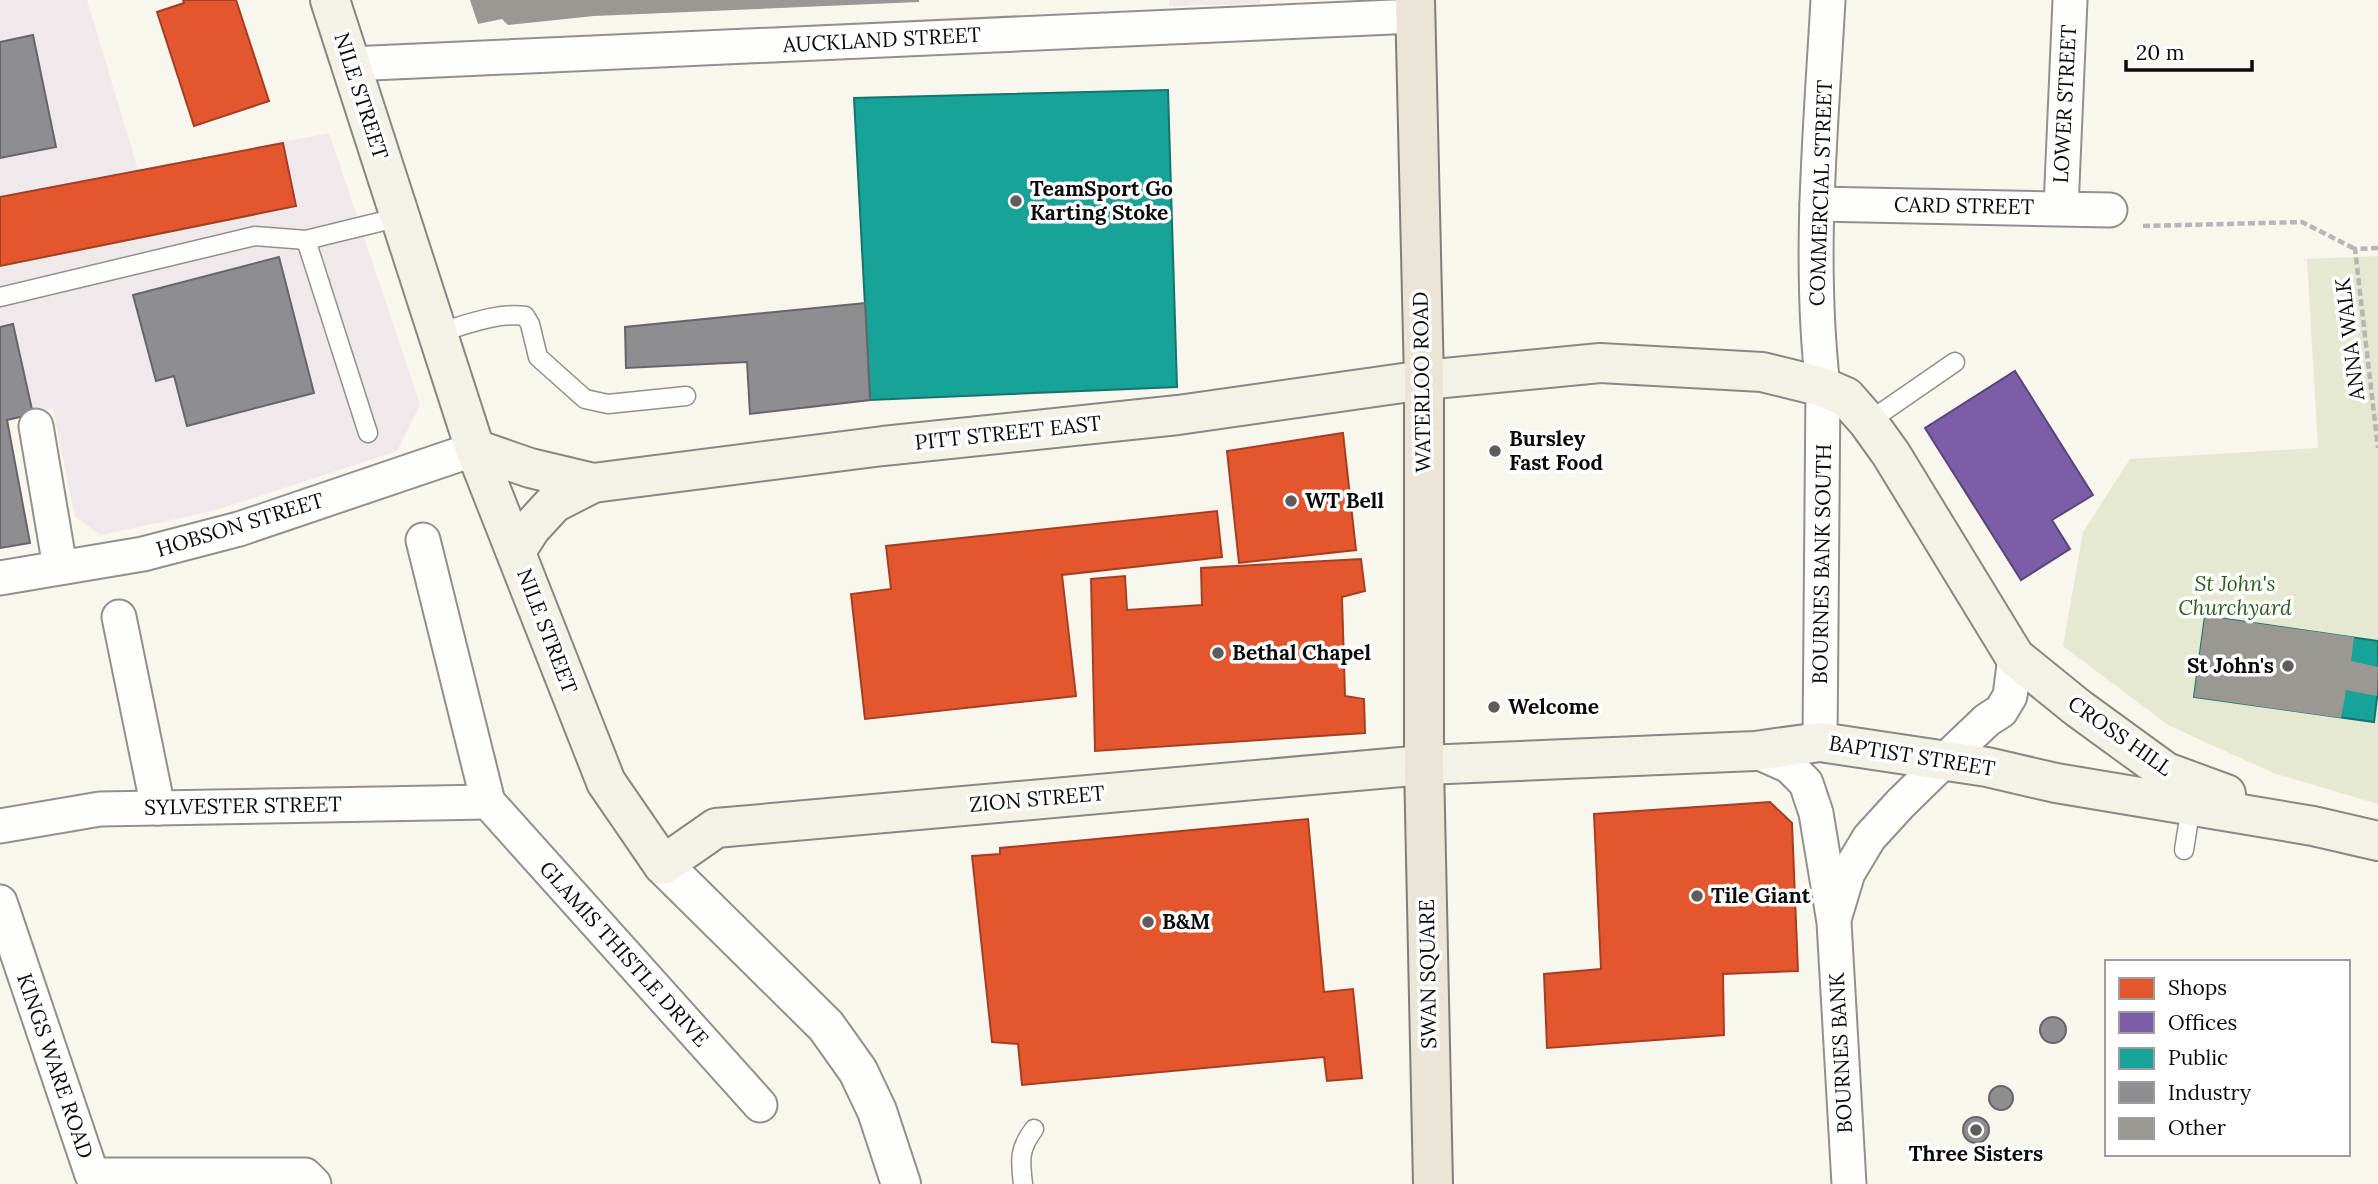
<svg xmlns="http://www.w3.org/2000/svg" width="2378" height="1184" font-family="Lora,serif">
  <rect width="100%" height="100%" fill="#f9f6ed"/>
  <!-- industrial -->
  <g fill="#f0e9eb">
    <polygon points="0,0 87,0 138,170 329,133 420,405 397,451 213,511 101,535 75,517 53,409 7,420 30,543 0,548"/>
    <polygon points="1169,0 1260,0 1260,4 1169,6"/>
  </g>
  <!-- cemetery -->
  <polygon fill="#e5e9d2" points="2378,256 2378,804 2273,773 2168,725 2063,646 2083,532 2130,459 2318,448 2307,259"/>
  <!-- shops -->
  <g fill="#e4572e" stroke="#a34023" stroke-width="2">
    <polygon points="183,0 236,0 269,101 194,126 157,12 184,3"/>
    <polygon points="283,143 296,206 0,266 0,197"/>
    <polygon points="1343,433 1356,550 1239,563 1227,451"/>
    <polygon points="1217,511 1222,557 1062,575 1076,696 865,719 851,594 891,589 886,546"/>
    <polygon points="1361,559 1365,591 1342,597 1345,696 1364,699 1365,733 1095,751 1091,579 1125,576 1127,610 1202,605 1201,568"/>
    <polygon points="1770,802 1792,823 1798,971 1723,974 1724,1035 1547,1048 1544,974 1601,969 1594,814"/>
    <polygon points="1308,819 1324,992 1353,989 1362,1078 1327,1081 1324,1057 1022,1085 1018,1044 992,1042 972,856 1000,854 1000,848"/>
  </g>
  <!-- offices -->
  <polygon fill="#7b5ea7" stroke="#594578" stroke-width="2" points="2015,371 2093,495 2052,520 2070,549 2021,580 1925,428"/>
  <!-- public -->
  <g fill="#17a398" stroke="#13756d" stroke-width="2">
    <polygon points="1168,90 1177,387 870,400 854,98"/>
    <polygon points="2205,616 2378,641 2378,690 2374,722 2194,697"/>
  </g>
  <!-- industry -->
  <g fill="#8d8d92" stroke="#666669" stroke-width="2">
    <polygon points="33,35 56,147 0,158 0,42"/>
    <polygon points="279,257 314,393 187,426 174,376 156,381 133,295"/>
    <polygon points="865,303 870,400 750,414 747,362 626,368 625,327"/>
    <polygon points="13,324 33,414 7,420 30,543 0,548 0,327"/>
    <circle cx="2053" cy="1030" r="13"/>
    <circle cx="2001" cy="1098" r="12"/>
    <circle cx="1976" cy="1130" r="13"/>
  </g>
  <!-- building -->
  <g fill="#9b9894">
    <polygon points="470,0 919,0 919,2 594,16 508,25 502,19 478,24"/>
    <polygon points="2205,616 2354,637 2351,661 2378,667 2377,696 2346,690 2341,718 2194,697"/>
  </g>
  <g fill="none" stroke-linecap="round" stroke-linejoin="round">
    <defs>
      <g id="service">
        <polyline points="306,240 368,433"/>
        <polyline points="0,297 255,236 306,240 400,217"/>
        <path d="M438,333c27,-8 59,-21 87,-17l5,8 8,33 47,42 23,5 78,-8"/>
        <polyline points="1868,422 1955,362"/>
        <polyline points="2184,850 2191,806"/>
        <path d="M1023,1184c-3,-25 -4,-35 11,-55"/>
      </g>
      <g id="minor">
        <polyline points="350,64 1415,16"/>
        <polyline points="1817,204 2110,210"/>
        <polyline points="2061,208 2070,0"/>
        <polyline points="36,426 60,567"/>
        <polyline points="423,540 488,802 760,1105"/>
        <polyline points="0,578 143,554 239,529 475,449"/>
        <polyline points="119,617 158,808"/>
        <path d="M1820,742l3,-355c-15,-128 -2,-259 5,-387"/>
        <polyline points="1755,751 1789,766 1806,783 1816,813 1834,922 1849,1184"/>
        <polyline points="0,826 100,809 488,802"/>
        <polyline points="0,902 92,1175 305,1175 314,1184"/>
        <polyline points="1835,916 1848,873 1869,838 1900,804 1945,760 1987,720 2001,711 2010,696 2015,657"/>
      </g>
      <polyline id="tertiary" points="663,865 826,1026 858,1071 877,1111 901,1184"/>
      <g id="secondary">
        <polyline points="330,0 475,449 606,782 663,865 716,828 1424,765 1755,751 1820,742 1987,767 2056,783 2313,826 2378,841"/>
        <polyline points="475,449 530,468 593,483 883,446 1178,415 1424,380 1600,363 1762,372 1823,387 1846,397 1868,422 1891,454 2015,657 2078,708 2166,772 2226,794"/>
        <polyline points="516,551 531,528 554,503 593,483"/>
      </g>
      <polyline id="primary" points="1415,0 1424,380 1424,765 1433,1184"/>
    </defs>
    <!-- service casing -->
    <use href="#service" stroke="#92908c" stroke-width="21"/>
    <!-- minor casing -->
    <use href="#minor" stroke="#92908c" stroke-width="37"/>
    <!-- tertiary casing -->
    <use href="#tertiary" stroke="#92908c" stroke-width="42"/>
    <!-- secondary casing -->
    <use href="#secondary" stroke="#888783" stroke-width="42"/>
    <!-- primary casing -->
    <use href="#primary" stroke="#7f7e7a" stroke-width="42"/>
    <!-- path -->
    <g stroke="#b7b6b5" stroke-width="4.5" stroke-dasharray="7 3.5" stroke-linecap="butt">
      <polyline points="2143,226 2302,222 2355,249"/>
      <polyline points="2378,248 2355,249 2378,448"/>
    </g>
    <!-- service -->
    <use href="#service" stroke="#fefefc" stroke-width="18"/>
    <!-- minor -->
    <use href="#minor" stroke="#fefefc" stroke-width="33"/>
    <!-- tertiary -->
    <use href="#tertiary" stroke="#fefefc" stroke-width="38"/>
    <!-- secondary -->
    <use href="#secondary" stroke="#f4f2e7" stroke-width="38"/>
    <!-- primary -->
    <use href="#primary" stroke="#ebe5d7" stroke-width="38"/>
  </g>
  <!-- markers -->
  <g fill="#5e5d59" stroke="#fff" stroke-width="2.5">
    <circle cx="1016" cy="201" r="7"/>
    <circle cx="1495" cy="451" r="7"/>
    <circle cx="1291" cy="501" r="7"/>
    <circle cx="1218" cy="653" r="7"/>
    <circle cx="2288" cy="666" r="7"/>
    <circle cx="1494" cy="707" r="7"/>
    <circle cx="1697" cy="896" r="7"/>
    <circle cx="1148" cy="922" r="7"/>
    <circle cx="1976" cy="1130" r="7"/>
  </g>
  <g text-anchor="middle" stroke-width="7" stroke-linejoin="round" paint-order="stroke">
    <!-- street labels -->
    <g font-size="21" fill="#0a0a0a" stroke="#fff">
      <text transform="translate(882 40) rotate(-3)" y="7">AUCKLAND STREET</text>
      <text transform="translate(361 96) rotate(72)" y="7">NILE STREET</text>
      <text transform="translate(2065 104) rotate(-87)" y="7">LOWER STREET</text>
      <text transform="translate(1821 193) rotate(-88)" y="7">COMMERCIAL STREET</text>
      <text transform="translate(1964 206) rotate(1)" y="7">CARD STREET</text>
      <text transform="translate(2350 339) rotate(-97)" y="7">ANNA WALK</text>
      <text transform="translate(1422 382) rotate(-91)" y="7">WATERLOO ROAD</text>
      <text transform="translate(1008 433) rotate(-6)" y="7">PITT STREET EAST</text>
      <text transform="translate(240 525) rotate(-17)" y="7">HOBSON STREET</text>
      <text transform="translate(1822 564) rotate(-89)" y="7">BOURNES BANK SOUTH</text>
      <text transform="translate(547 631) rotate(69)" y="7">NILE STREET</text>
      <text transform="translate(2120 736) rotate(35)" y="7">CROSS HILL</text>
      <text transform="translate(1912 756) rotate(9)" y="7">BAPTIST STREET</text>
      <text transform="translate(1037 799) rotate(-5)" y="7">ZION STREET</text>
      <text transform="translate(243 806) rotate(-1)" y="7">SYLVESTER STREET</text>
      <text transform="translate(624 954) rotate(48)" y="7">GLAMIS THISTLE DRIVE</text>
      <text transform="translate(1428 974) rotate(-91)" y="7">SWAN SQUARE</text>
      <text transform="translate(1841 1053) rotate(-93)" y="7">BOURNES BANK</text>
      <text transform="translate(55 1066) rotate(71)" y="7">KINGS WARE ROAD</text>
    </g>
    <!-- poi labels -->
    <g font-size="21" font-weight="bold" fill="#0a0a0a" stroke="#fff" text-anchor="start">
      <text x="1030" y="196">TeamSport Go<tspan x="1030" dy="24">Karting Stoke</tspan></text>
      <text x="1509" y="446">Bursley<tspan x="1509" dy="24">Fast Food</tspan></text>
      <text x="1305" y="508">WT Bell</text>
      <text x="1232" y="660">Bethal Chapel</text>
      <text x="2274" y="673" text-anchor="end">St John's</text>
      <text x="1508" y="714">Welcome</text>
      <text x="1711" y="903">Tile Giant</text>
      <text x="1162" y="929">B&amp;M</text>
      <text x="1976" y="1161" text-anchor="middle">Three Sisters</text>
    </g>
    <!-- park labels -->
    <g font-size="21" font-style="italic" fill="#2e5e1e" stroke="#fff">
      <text x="2235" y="591">St John's<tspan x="2235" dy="24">Churchyard</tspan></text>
    </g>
  </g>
  <!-- legend -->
  <rect x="2105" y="960" width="245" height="196" fill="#ffffff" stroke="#9d9d9d" stroke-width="2"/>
  <rect x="2119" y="978" width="35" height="21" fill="#e4572e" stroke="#9d9d9d" stroke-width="2"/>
  <text x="2168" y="995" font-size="21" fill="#0a0a0a">Shops</text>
  <rect x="2119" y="1012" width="35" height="21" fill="#7b5ea7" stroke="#9d9d9d" stroke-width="2"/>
  <text x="2168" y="1030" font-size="21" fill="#0a0a0a">Offices</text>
  <rect x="2119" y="1048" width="35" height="21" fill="#17a398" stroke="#9d9d9d" stroke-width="2"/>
  <text x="2168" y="1065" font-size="21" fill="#0a0a0a">Public</text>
  <rect x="2119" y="1082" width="35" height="21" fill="#8d8d92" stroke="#9d9d9d" stroke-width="2"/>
  <text x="2168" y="1100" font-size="21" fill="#0a0a0a">Industry</text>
  <rect x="2119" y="1118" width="35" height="21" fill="#9b9894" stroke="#9d9d9d" stroke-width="2"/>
  <text x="2168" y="1135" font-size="21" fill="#0a0a0a">Other</text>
  <!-- scale -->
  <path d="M2126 60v10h126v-10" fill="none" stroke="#0a0a0a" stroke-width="3.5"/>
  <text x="2136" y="60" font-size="21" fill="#0a0a0a" stroke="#ffffff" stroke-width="5" paint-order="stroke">20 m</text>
</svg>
